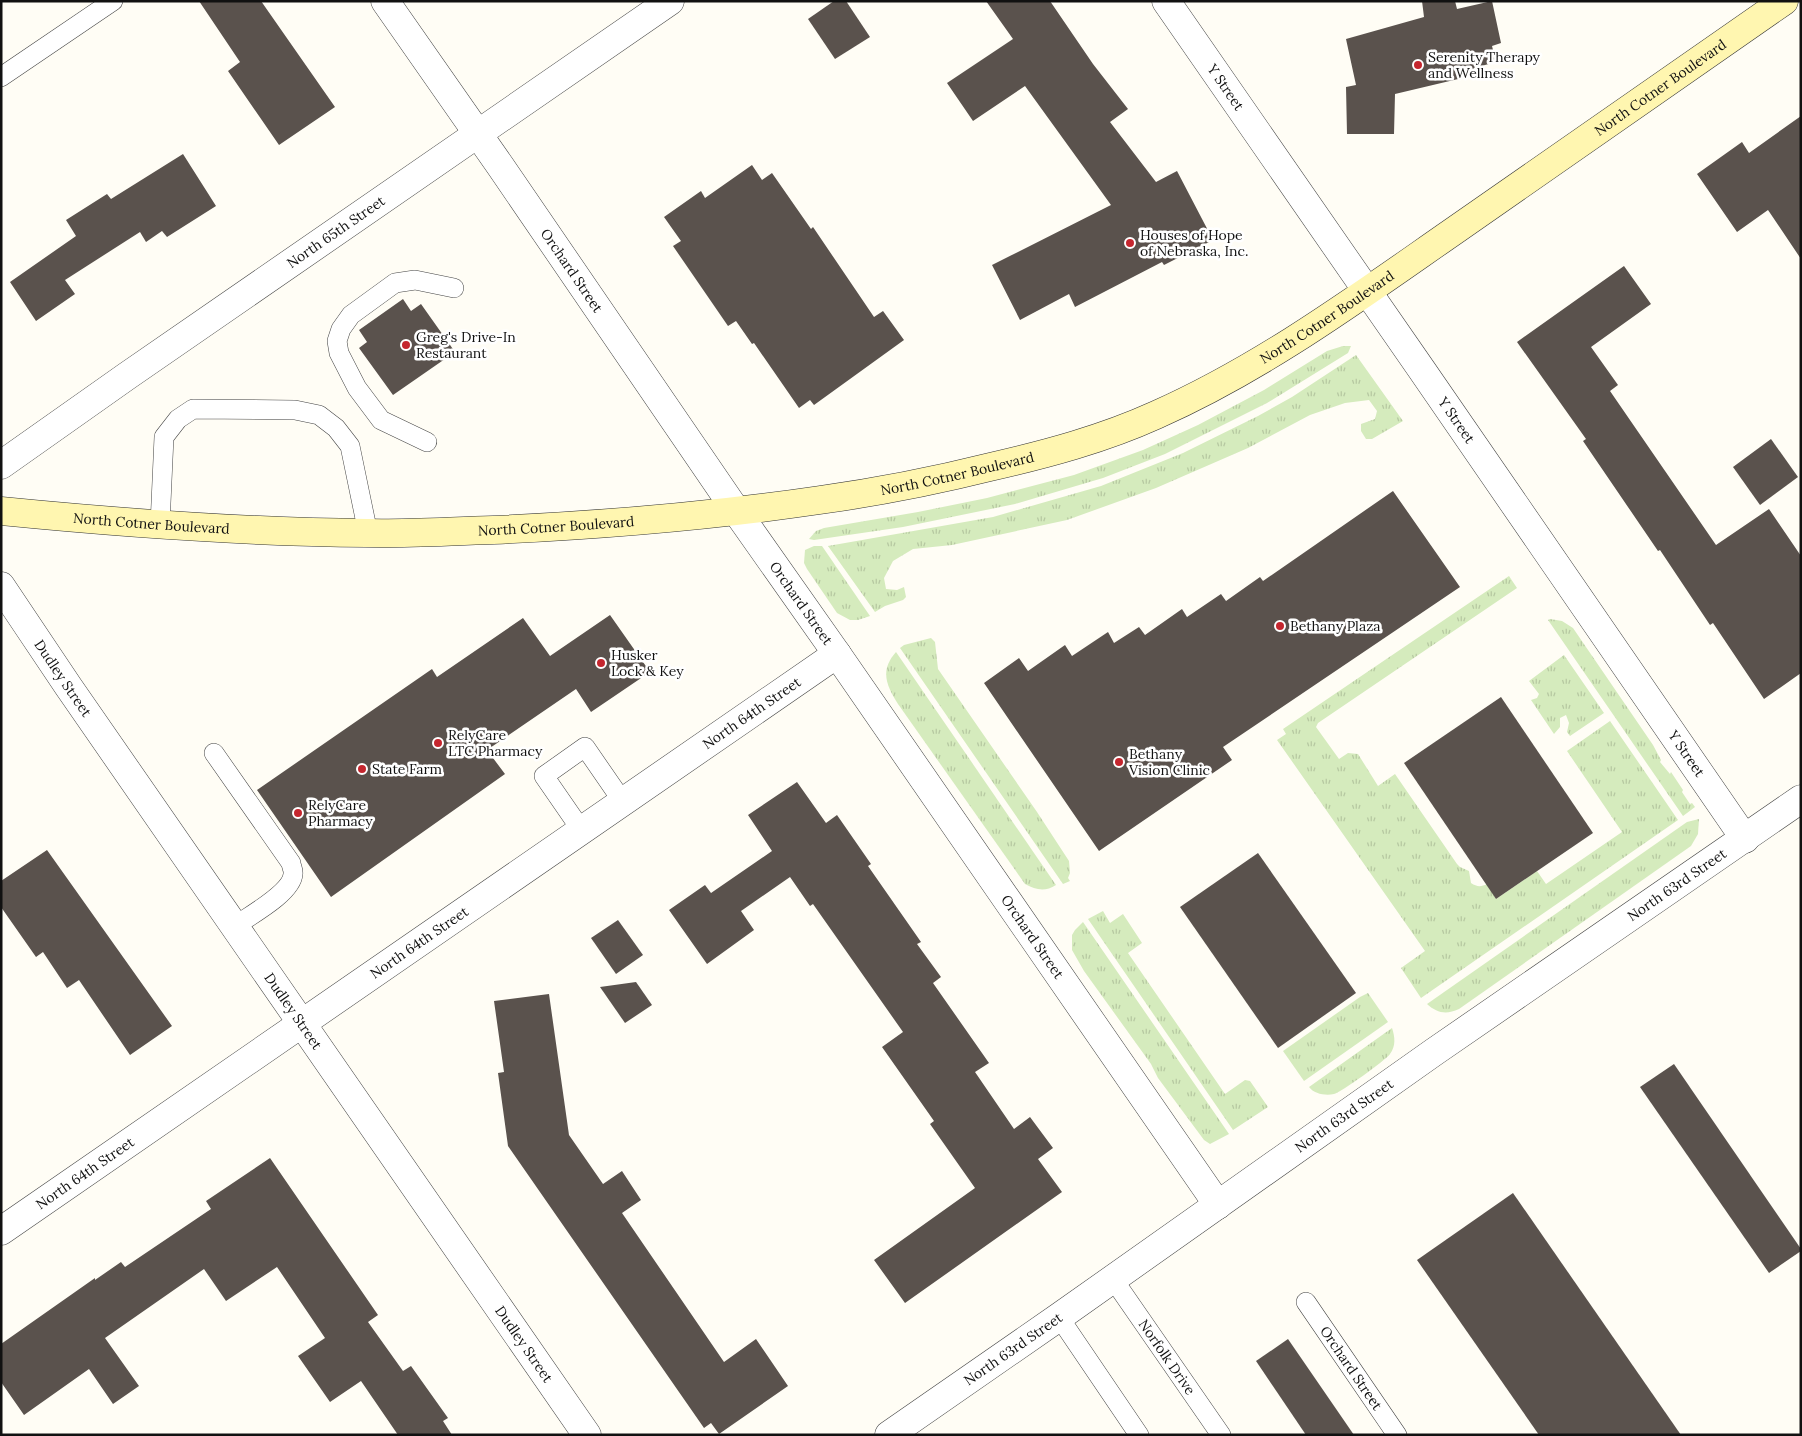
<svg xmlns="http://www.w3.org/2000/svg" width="1802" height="1436" font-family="Lora,serif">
  <defs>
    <pattern id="grass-tufts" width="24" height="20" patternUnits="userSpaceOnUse" patternTransform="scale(1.25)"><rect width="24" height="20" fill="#d5ebbd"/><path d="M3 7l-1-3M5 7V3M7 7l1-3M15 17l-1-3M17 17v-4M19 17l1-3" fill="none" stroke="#b6c8a1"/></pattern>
  </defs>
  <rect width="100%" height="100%" fill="#fffdf5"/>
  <!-- grass -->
  <g fill="url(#grass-tufts)">
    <polygon points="1343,346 1351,346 1348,353 1267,403 1165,454 1103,478 1015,504 903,527 814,540 809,539 816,531 824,528 918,512 987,498 1074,475 1143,450 1198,425 1264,390 1327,351"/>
    <polygon points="1356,355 1403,421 1372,439 1366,439 1361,431 1361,424 1375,419 1377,411 1369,400 1345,403 1310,415 1248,448 1156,488 1067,520 952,545 913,549 893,561 884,578 886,589 897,590 904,587 906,597 903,600 885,606 875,612 828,546 993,517 1101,486 1183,453 1258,416 1292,397"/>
    <polygon points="814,546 822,546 870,616 858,620 850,620 837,613 807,569 804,563 805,550"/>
    <path d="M1509,576l8,12 -199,135 -2,4 23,32 9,-6 10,1 20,32 17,-12 62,90 3,3 9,4 2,12c6,4 10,4 16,1l9,15 41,-28 9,13 76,-52 -55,-81 43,-30 68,99 -257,178 -20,-30 24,-17 -148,-211 9,-6 -3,-5z"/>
    <polygon points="1550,619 1562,621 1573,628 1653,745 1661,760 1660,762 1670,774 1671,772 1683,790 1682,792 1690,804 1692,803 1695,807 1683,816 1548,620"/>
    <polygon points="931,638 935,642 938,669 1037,812 1069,861 1070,873 1068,878 1070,881 1063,884 900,648 904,645"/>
    <path d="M896,652l160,233c-11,7 -20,5 -31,-1l-127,-180c-11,-18 -19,-33 -2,-52z"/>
    <polygon points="1564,655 1604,713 1570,736 1567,732 1569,723 1566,715 1560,718 1560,727 1554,734 1531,700 1537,698 1539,694 1529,681"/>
    <path d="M1699,819l-1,15 -7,12 -232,163c-13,6 -22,4 -32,-5l260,-182z"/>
    <polygon points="1103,911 1110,923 1123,914 1142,943 1128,953 1225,1094 1245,1080 1250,1081 1268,1107 1233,1130 1088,919"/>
    <polygon points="1083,922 1229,1134 1210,1144 1204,1140 1158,1078 1151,1064 1084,971 1072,950 1072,935 1075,930"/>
    <polygon points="1368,993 1388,1022 1304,1081 1283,1051 1360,997"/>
    <path d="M1392,1028c3,9 4,18 -2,26 -4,6 -50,39 -56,40 -8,2 -20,0 -25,-7z"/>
  </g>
  <!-- building -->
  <g fill="#5a524d">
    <polygon points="199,1 261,1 335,107 279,145 228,71 240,62"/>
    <polygon points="834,1 846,1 870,37 835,59 808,19"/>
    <polygon points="986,1 1050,1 1093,64 1128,109 1110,122 1156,182 1177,171 1213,240 1164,265 1162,262 1075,307 1069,294 1020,320 992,265 1111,205 1025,86 973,121 947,83 1013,39"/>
    <polygon points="1422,1 1455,1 1457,9 1492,1 1501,43 1492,46 1496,62 1474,68 1475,75 1395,94 1394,134 1347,134 1346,87 1356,85 1346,39 1424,17"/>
    <polygon points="1801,116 1801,259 1768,210 1737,232 1697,174 1742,142 1749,153"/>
    <polygon points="183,154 216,206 167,237 162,231 146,242 140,232 65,280 75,294 36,321 10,282 76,236 66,220 107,194 111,199"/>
    <polygon points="752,165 762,180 772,173 811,229 813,227 874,317 883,311 904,340 814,405 810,400 799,408 754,343 752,344 736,321 728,326 673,246 681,241 664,217 701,191 705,198"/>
    <polygon points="1624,266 1651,304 1591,347 1618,385 1610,391 1716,545 1769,509 1801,556 1801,673 1764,699 1713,623 1710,625 1660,550 1658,551 1583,441 1586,439 1517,342"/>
    <polygon points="403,299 411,311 421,304 455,352 393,395 359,348 367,342 359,330"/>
    <polygon points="1771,439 1798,477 1760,505 1733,467"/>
    <polygon points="1393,491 1460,587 1223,747 1232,760 1099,851 984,683 1019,658 1028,671 1065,645 1072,656 1108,632 1114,643 1139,627 1145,635 1182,609 1187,617 1221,594 1226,601 1260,577 1263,581"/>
    <polygon points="610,615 650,672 591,712 576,689 487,750 505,774 331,897 257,790 432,669 437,677 523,618 550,656"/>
    <polygon points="1501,697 1593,833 1496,899 1404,763"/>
    <polygon points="797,782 826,823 837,815 871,864 868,866 921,942 917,944 941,977 933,983 989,1063 975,1072 1014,1129 1030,1117 1053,1148 1038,1159 1062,1192 905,1303 874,1260 975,1188 930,1124 934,1121 882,1047 903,1032 813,904 810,906 790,877 741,911 754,930 707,964 669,910 705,885 711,893 772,851 748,815"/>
    <polygon points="47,850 172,1026 130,1055 79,980 67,988 43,952 36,957 1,907 1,881"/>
    <polygon points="1258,853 1356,993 1278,1048 1180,907"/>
    <polygon points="618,920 643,955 616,974 591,938"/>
    <polygon points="636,982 652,1005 625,1023 600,987"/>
    <polygon points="549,994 569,1135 603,1184 622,1171 641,1200 622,1213 724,1362 756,1339 788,1386 719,1434 711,1423 704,1428 508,1146 498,1073 504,1072 494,1001"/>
    <polygon points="1674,1064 1801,1249 1801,1251 1769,1273 1640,1087"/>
    <polygon points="270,1158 378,1315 368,1322 403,1371 411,1366 448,1418 443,1421 452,1435 398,1435 361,1381 330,1402 298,1356 325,1338 277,1267 226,1301 204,1269 105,1338 139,1386 113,1404 89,1369 24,1415 1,1382 1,1344 95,1278 95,1280 121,1262 125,1267 211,1209 206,1201"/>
    <polygon points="1513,1193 1681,1435 1539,1435 1417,1260"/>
    <polygon points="1288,1339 1354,1435 1306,1435 1256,1361"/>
  </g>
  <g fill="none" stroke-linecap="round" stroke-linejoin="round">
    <defs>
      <g id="lane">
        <polyline points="1,77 113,1"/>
        <polyline points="427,442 381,420 357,388 339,353 337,341 341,329 351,315 395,283 415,280 454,288"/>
        <polyline points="160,525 164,437 178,419 193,409 295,410 319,415 336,428 350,446 368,533"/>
        <path d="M214,753l77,110c0,3 3,8 2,11 -1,19 -44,42 -58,52"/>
        <polyline points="582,831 544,776 585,747 623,802"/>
        <path id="s1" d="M1113,1279l108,156"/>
        <path id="s2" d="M1306,1302l91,133"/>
        <polyline points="1059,1317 1139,1435"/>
      </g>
      <g id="street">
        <path id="s3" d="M385,1l116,166 236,345 100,142 381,551"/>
        <path id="s4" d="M1166,1c193,279 388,558 579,838"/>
        <path id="s5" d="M1,465l126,-89 543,-375"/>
        <path id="s6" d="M1,586l67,100 519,749"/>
        <path id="s7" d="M1,1231l836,-577"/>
        <path id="s8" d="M889,1435l170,-118 375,-265 367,-253"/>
      </g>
      <g id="secondary">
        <path id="s9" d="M1,511c121,12 245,21 366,22 42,1 84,-2 126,-3 109,-5 218,-14 327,-30 57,-8 114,-19 170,-33 57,-13 113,-28 166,-52 106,-47 200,-116 295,-182 111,-77 222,-154 333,-232"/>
      </g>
    </defs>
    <!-- lane casing -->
    <use href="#lane" stroke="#444" stroke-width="20"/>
    <!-- street casing -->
    <use href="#street" stroke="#444" stroke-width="29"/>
    <!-- secondary casing -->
    <use href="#secondary" stroke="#333" stroke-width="29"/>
    <!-- lane -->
    <use href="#lane" stroke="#fff" stroke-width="19"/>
    <!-- street -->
    <use href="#street" stroke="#fff" stroke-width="28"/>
    <!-- secondary -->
    <use href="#secondary" stroke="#fff6b0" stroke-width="28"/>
  </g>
  <!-- markers -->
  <g fill="#c4262e" stroke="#fff" stroke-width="2">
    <circle cx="1418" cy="65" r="5"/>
    <circle cx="1130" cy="243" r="5"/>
    <circle cx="406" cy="345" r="5"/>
    <circle cx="1280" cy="626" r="5"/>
    <circle cx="601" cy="663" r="5"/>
    <circle cx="438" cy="743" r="5"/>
    <circle cx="1119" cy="762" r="5"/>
    <circle cx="362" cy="769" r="5"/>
    <circle cx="298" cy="813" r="5"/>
  </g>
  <g text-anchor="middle" stroke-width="5" stroke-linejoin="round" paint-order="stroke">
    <!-- poi labels -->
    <g font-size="14" fill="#111" stroke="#fff" text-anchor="start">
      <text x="1428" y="62">Serenity Therapy<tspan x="1428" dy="16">and Wellness</tspan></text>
      <text x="1140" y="240">Houses of Hope<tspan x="1140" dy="16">of Nebraska, Inc.</tspan></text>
      <text x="416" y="342">Greg's Drive-In<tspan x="416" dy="16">Restaurant</tspan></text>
      <text x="1290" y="631">Bethany Plaza</text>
      <text x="611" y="660">Husker<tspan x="611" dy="16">Lock &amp; Key</tspan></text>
      <text x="448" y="740">RelyCare<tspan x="448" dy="16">LTC Pharmacy</tspan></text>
      <text x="1129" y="759">Bethany<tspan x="1129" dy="16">Vision Clinic</tspan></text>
      <text x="372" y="774">State Farm</text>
      <text x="308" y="810">RelyCare<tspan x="308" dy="16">Pharmacy</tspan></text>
    </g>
    <!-- street labels -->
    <g font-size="14" fill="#111" stroke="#fff">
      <text dy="5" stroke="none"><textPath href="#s4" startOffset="105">Y Street</textPath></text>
      <text dy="5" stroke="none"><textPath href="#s9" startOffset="1771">North Cotner Boulevard</textPath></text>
      <text dy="5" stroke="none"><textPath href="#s5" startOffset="408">North 65th Street</textPath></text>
      <text dy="5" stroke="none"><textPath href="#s3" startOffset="328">Orchard Street</textPath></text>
      <text dy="5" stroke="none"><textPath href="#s9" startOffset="1366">North Cotner Boulevard</textPath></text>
      <text dy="5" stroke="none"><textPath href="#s4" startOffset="510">Y Street</textPath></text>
      <text dy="5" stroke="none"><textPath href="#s9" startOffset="961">North Cotner Boulevard</textPath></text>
      <text dy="5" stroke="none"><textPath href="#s9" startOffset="151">North Cotner Boulevard</textPath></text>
      <text dy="5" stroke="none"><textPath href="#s9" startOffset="556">North Cotner Boulevard</textPath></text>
      <text dy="5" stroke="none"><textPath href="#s3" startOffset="732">Orchard Street</textPath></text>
      <text dy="5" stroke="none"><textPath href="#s6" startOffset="111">Dudley Street</textPath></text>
      <text dy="5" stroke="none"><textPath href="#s7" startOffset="912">North 64th Street</textPath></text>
      <text dy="5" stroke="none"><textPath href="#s4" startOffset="915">Y Street</textPath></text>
      <text dy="5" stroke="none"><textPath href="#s8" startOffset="961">North 63rd Street</textPath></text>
      <text dy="5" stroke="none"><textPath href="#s3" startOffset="1138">Orchard Street</textPath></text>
      <text dy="5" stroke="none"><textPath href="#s7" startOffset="508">North 64th Street</textPath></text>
      <text dy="5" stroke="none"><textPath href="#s6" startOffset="516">Dudley Street</textPath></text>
      <text dy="5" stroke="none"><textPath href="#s8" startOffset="556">North 63rd Street</textPath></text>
      <text dy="5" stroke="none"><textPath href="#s7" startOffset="102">North 64th Street</textPath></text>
      <text dy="5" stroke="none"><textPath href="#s6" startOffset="921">Dudley Street</textPath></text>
      <text dy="5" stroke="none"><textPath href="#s8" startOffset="151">North 63rd Street</textPath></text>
      <text dy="5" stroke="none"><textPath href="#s1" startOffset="95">Norfolk Drive</textPath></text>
      <text dy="5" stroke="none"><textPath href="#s2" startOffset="80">Orchard Street</textPath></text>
    </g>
  </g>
  <!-- border -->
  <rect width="1802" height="1436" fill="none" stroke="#111111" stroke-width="5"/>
</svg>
